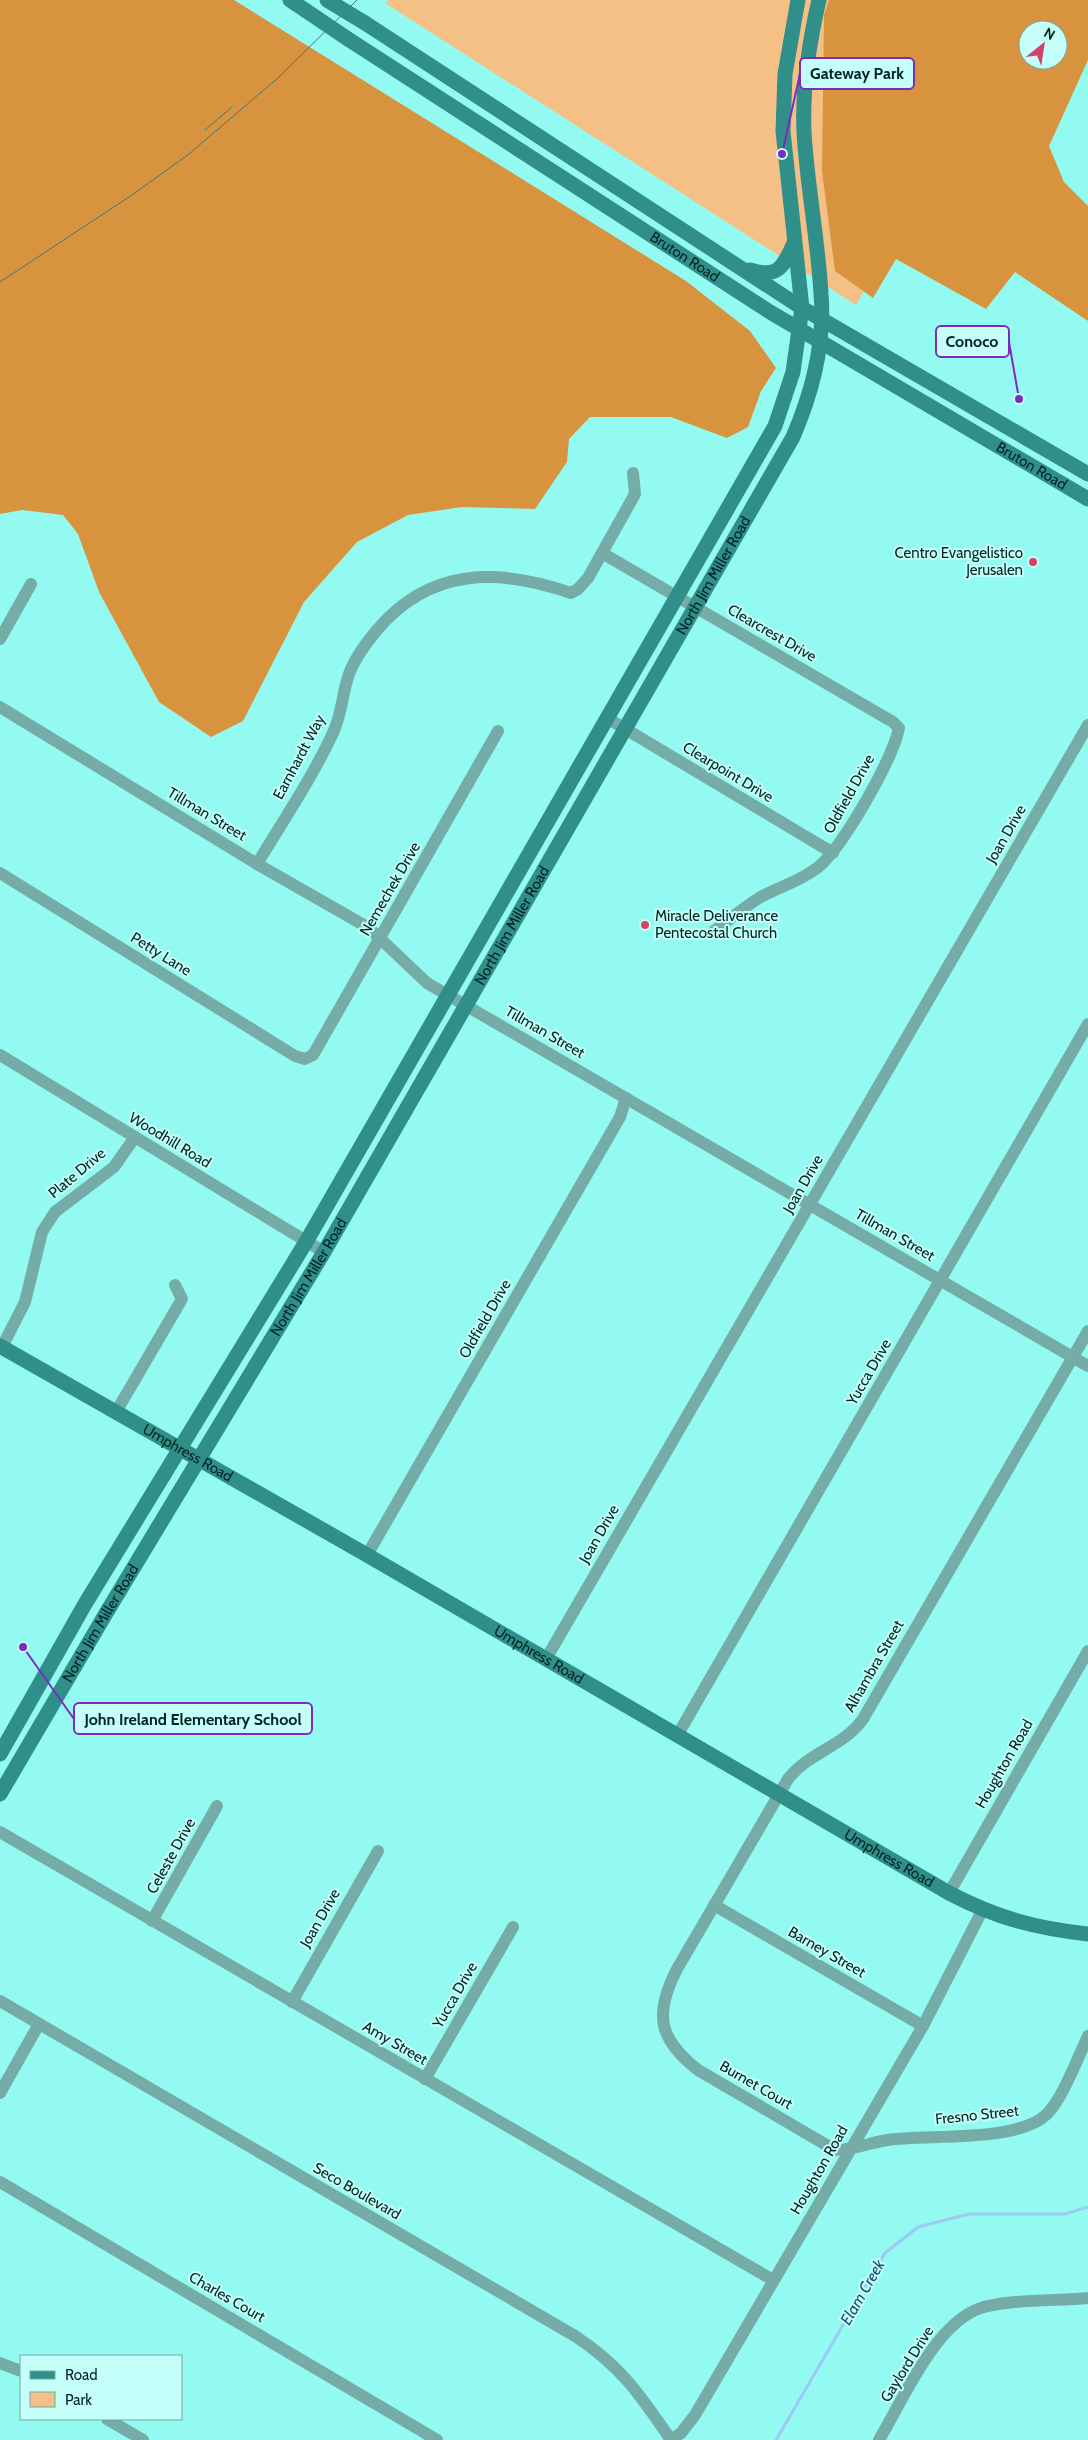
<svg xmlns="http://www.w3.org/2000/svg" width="1088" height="2440" font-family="Cabin,sans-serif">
  <rect width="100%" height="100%" fill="#93faf1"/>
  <!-- green -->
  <polygon fill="#f5c085" points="389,0 1033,0 856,305 385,3"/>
  <!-- forest -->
  <g fill="#d8933f" fill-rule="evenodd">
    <polygon points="0,0 234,0 686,281 750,331 776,368 761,391 748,427 727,438 671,417 590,417 569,439 567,462 535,509 462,507 408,515 357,542 304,602 243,721 211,737 159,702 99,592 78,534 63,515 22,510 0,514"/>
    <path d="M829,0h259v60l-39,86 15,36 24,24v115l-73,-49 -29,37 -90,-50 -23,39 -38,-27 -13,-100 2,-156zM1028,30h30v30h-30z"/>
  </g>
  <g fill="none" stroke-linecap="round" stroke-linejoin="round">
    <!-- stream -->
    <polyline stroke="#9dc9f5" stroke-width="3" points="776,2440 885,2253 918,2227 969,2214 1065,2214 1088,2207"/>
    <!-- street -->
    <g stroke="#75aca7" stroke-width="12">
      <path d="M602,553l291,169 6,6c-6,31 -57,121 -82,140 -18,14 -39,19 -58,30 -16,10 -31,23 -46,34"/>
      <polyline points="0,639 31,584"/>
      <polyline points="0,707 257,864 369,928 427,983 1088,1366"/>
      <polyline points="607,718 833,853"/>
      <path d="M257,864c26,-43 55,-86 76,-131 9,-19 9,-39 16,-59 6,-16 17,-31 28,-44 53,-63 122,-62 194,-37l7,-4 10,-11 47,-84 -2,-21"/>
      <polyline points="0,873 295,1056 305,1059 313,1055 498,731"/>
      <polyline points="0,1055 324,1252"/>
      <path d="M1088,1331l-225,388c-20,28 -54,33 -75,60l-111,190c-23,45 -19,70 21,101l137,80c18,0 34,-7 52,-10 41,-6 131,3 160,-26 16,-16 31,-57 41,-78"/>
      <polyline points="2,1347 25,1302 42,1232 55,1212 114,1167 135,1137"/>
      <polyline points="116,1412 182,1299 175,1285"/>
      <polyline points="367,1555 620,1117 626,1098"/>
      <polyline points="546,1659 1088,725"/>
      <polyline points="677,1736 1088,1024"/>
      <polyline points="0,1832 773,2280"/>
      <polyline points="949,1893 1088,1651"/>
      <polyline points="714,1905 923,2026"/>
      <polyline points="152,1921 217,1806"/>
      <path d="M0,2001l575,335c46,30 66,60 96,104"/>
      <polyline points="292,2002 378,1851"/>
      <polyline points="425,2079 513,1927"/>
      <polyline points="0,2093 39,2024"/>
      <polyline points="0,2182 437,2440"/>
      <polyline points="0,2363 21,2371"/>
      <polyline points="107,2419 143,2440"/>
      <polyline points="671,2440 681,2433 695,2415 923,2026 983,1909"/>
      <path d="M879,2440c24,-40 55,-114 99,-131 26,-10 81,-8 110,-11"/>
    </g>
    <!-- secondary -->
    <g stroke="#318f89" stroke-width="15">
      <polyline points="290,0 305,10"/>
      <polyline points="365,23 802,308 1088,474"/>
      <path id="s1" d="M348,39l422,273 318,187"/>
      <path d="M750,270c28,9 34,-4 44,-27"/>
      <path id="s2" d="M0,1346l367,209 582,338c48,25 85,35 139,41"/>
      <polyline points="0,1754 85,1604 306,1242 775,426 793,372 802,308 783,131 785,74 798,0"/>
      <path id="s3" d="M0,1794l105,-179 219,-363 469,-815c19,-44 32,-95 28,-143 -3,-55 -14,-108 -17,-162 -2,-45 5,-89 15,-132"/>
    </g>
    <!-- tram -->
    <g stroke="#3d7b76" stroke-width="1">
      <polyline points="205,130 232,107"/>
      <polyline points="0,282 132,195 189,154 279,77 357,0"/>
    </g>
    <!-- secondary-bridge -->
    <g stroke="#318f89" stroke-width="15">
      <polyline points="327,0 365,23"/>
      <polyline points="305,10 348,39"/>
    </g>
  </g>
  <!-- markers -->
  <g fill="#d24369" stroke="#c5fff9" stroke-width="2">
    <circle cx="1033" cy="562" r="5"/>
    <circle cx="645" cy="925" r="5"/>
  </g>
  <g text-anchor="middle" stroke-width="4" stroke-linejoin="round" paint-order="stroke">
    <!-- street labels -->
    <g font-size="15" fill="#022422" stroke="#c5fff9">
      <text dy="5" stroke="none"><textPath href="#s1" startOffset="401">Bruton Road</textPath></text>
      <text dy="5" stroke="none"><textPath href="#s1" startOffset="806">Bruton Road</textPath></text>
      <text dy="5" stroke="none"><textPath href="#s3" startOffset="1412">North Jim Miller Road</textPath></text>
      <text transform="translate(772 633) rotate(30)" y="5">Clearcrest Drive</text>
      <text transform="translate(299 757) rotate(-62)" y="5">Earnhardt Way</text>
      <text transform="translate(728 772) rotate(31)" y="5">Clearpoint Drive</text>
      <text transform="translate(849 794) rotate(-61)" y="5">Oldfield Drive</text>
      <text transform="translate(207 814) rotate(31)" y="5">Tillman Street</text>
      <text transform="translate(1006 834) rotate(-60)" y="5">Joan Drive</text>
      <text transform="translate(390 889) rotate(-60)" y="5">Nemechek Drive</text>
      <text dy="5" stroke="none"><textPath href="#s3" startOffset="1008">North Jim Miller Road</textPath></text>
      <text transform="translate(161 954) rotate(32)" y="5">Petty Lane</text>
      <text transform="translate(545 1032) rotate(30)" y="5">Tillman Street</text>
      <text transform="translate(170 1140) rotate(31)" y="5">Woodhill Road</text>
      <text transform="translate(77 1173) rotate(-40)" y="5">Plate Drive</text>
      <text transform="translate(803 1184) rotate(-60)" y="5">Joan Drive</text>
      <text transform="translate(895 1235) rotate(30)" y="5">Tillman Street</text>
      <text dy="5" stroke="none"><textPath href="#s3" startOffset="602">North Jim Miller Road</textPath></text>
      <text transform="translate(485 1319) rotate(-60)" y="5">Oldfield Drive</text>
      <text transform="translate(869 1372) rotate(-60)" y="5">Yucca Drive</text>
      <text dy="5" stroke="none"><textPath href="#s2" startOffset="216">Umphress Road</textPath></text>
      <text transform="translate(599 1534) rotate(-60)" y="5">Joan Drive</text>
      <text dy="5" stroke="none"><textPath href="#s3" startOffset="198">North Jim Miller Road</textPath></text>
      <text dy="5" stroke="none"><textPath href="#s2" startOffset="621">Umphress Road</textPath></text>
      <text transform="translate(874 1666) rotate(-60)" y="5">Alhambra Street</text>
      <text transform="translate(1004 1764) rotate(-60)" y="5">Houghton Road</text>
      <text transform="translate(171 1856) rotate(-61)" y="5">Celeste Drive</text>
      <text dy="5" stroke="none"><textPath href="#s2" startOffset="1026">Umphress Road</textPath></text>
      <text transform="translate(320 1918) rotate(-60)" y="5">Joan Drive</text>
      <text transform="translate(827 1952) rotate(30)" y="5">Barney Street</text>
      <text transform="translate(455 1995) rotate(-60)" y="5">Yucca Drive</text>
      <text transform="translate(395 2043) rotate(30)" y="5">Amy Street</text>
      <text transform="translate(756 2085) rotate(30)" y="5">Burnet Court</text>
      <text transform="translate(977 2115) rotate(-6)" y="5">Fresno Street</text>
      <text transform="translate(819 2170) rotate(-60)" y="5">Houghton Road</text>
      <text transform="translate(357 2191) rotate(30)" y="5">Seco Boulevard</text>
      <text transform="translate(227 2297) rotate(30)" y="5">Charles Court</text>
      <text transform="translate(907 2364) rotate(-58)" y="5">Gaylord Drive</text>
    </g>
    <!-- poi labels -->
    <g font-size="15" fill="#022422" stroke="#c5fff9" text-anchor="end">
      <text x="1023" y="558">Centro Evangelistico<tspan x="1023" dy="17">Jerusalen</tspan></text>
      <text x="655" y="921" text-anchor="start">Miracle Deliverance<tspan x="655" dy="17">Pentecostal Church</tspan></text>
    </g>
    <!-- water labels -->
    <g font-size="16" font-style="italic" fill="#174d7b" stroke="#c5fff9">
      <text transform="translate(862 2292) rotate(-60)" y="6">Elam Creek</text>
    </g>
  </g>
  <!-- callouts -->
  <path fill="none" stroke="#7b2cbf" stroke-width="2" d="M782 154L800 74M1019 399L1009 342M23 1647L74 1719"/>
  <g fill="#7b2cbf" stroke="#c5fff9" stroke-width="2">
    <circle cx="782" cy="154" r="5"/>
    <circle cx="1019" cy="399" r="5"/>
    <circle cx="23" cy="1647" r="5"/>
  </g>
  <g fill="#c5fff9" stroke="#7b2cbf" stroke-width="2">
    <rect x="800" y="58" width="114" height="31" rx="5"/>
    <rect x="936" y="326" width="73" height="31" rx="5"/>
    <rect x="74" y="1703" width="238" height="31" rx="5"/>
  </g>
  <g font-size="16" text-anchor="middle" font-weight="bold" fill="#022422">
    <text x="857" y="79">Gateway Park</text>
    <text x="972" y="347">Conoco</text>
    <text x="193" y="1725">John Ireland Elementary School</text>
  </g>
  <!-- legend -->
  <rect x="20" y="2355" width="162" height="65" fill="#c5fff9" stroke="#77a7a3"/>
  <rect x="30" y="2371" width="25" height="8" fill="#318f89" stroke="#77a7a3"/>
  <text x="65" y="2380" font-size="15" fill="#022422">Road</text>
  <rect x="30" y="2392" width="25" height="15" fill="#f5c085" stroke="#77a7a3"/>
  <text x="65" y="2405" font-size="15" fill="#022422">Park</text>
  <!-- north arrow -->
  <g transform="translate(1043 45) rotate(30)"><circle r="24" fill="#c5fff9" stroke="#77a7a3"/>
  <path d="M0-4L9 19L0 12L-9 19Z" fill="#d24369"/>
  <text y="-8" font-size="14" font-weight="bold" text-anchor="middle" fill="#022422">N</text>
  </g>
</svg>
